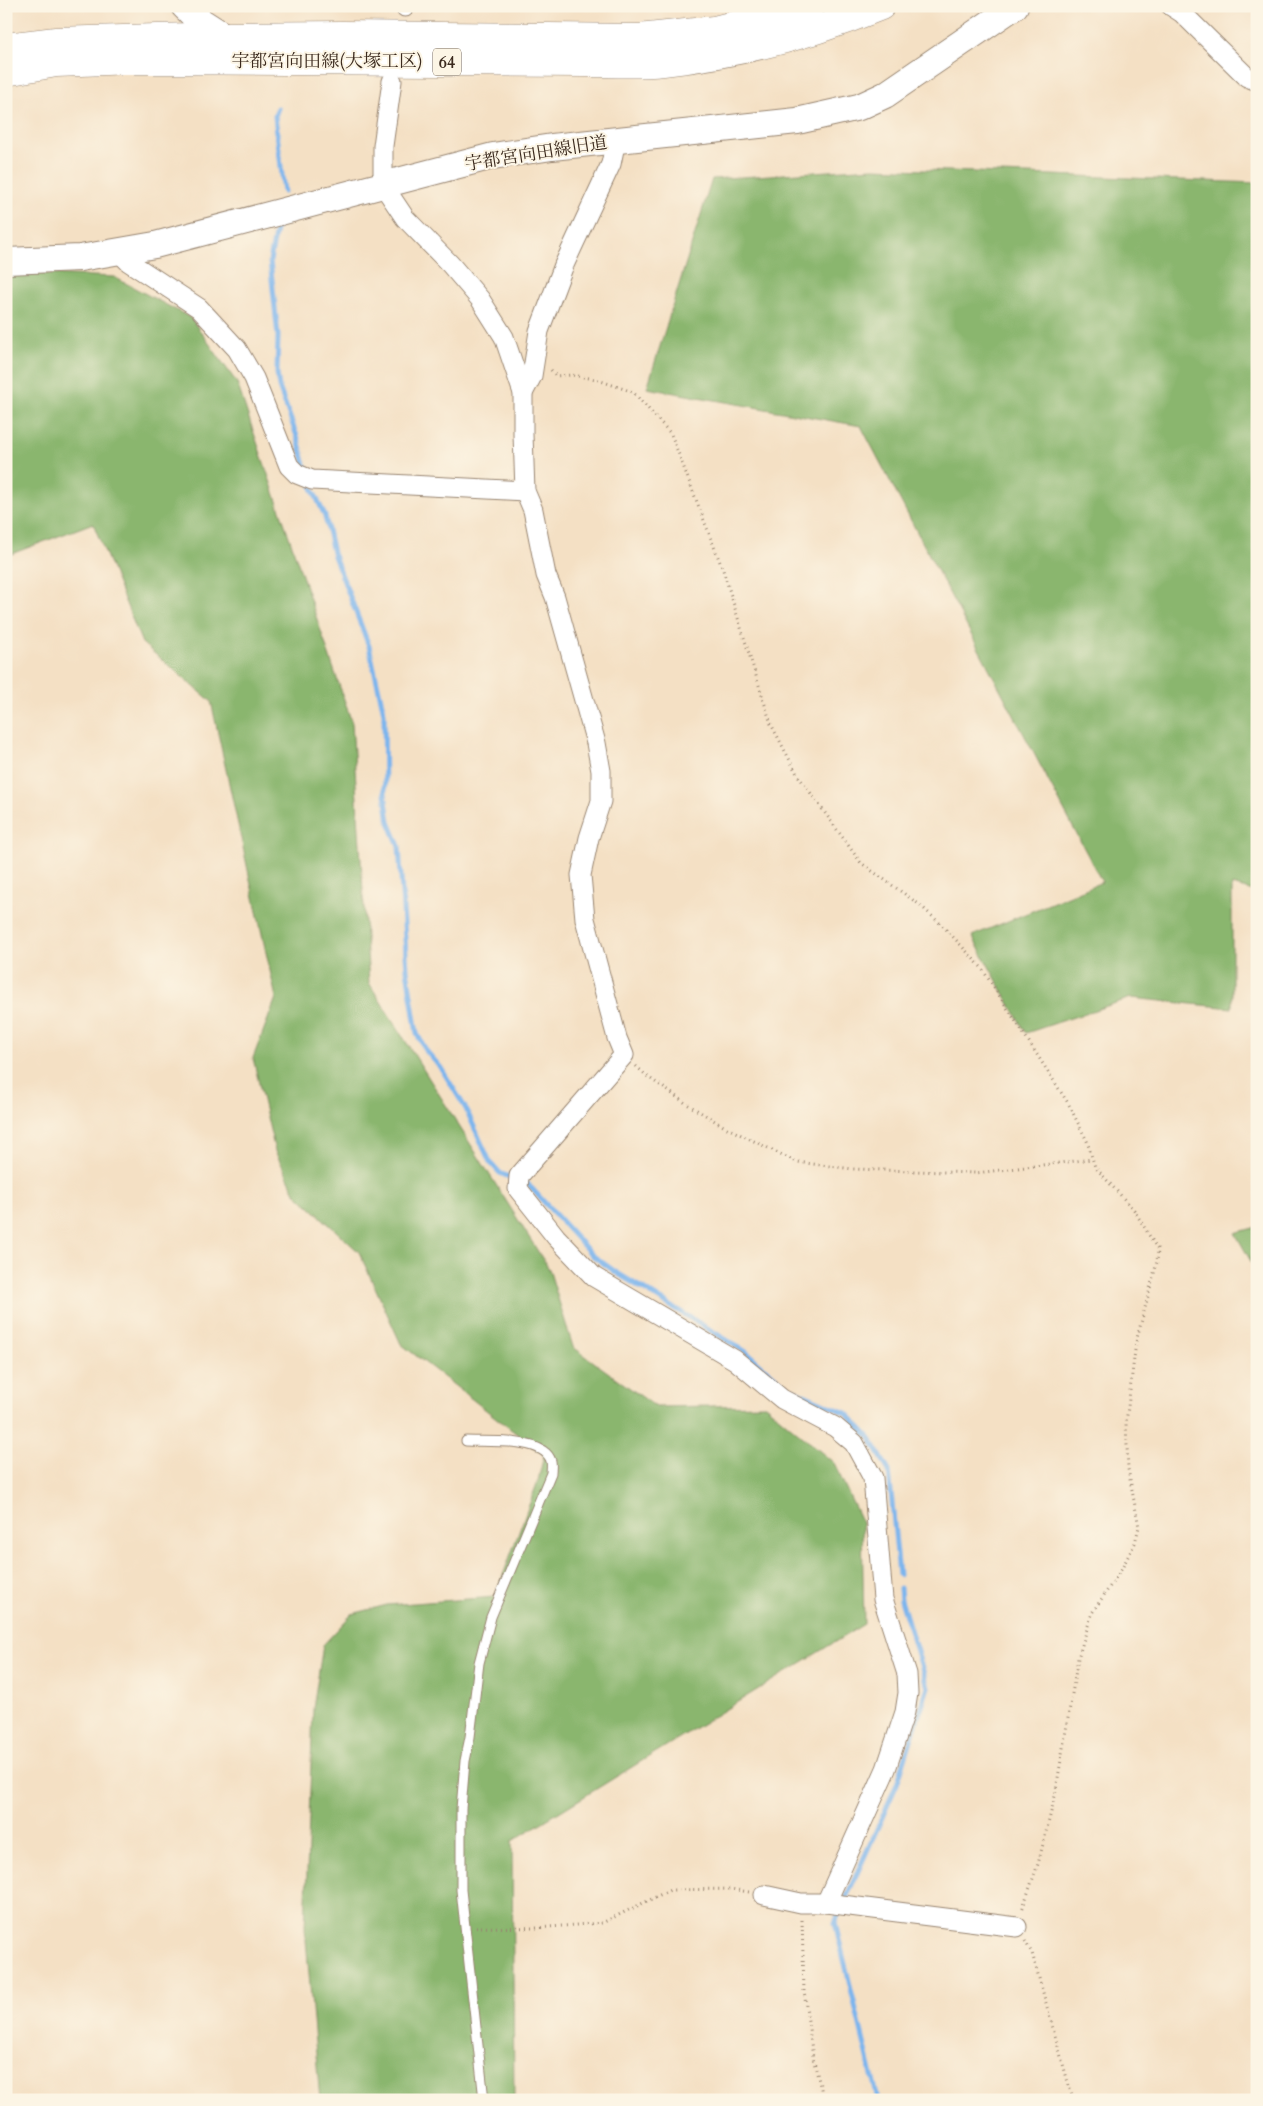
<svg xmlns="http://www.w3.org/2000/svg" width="1263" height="2106" font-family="Cardo,'Noto Serif JP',serif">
  <rect width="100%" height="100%" fill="#fcf5e5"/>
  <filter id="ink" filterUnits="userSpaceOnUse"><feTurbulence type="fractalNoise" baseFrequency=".02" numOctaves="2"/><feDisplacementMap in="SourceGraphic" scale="10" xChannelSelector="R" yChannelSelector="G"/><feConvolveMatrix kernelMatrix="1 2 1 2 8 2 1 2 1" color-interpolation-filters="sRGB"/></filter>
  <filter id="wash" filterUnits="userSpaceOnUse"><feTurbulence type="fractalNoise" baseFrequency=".0096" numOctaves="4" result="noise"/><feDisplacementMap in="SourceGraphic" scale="20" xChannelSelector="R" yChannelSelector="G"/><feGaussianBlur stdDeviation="1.12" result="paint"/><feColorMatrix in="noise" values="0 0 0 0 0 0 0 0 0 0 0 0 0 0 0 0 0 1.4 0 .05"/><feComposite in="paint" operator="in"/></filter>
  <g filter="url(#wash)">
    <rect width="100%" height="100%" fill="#f4e0c4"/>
    <!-- forest -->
    <g fill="#8ab66e" stroke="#627046">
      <polygon points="873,168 1257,183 1257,892 1232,885 1232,1008 1131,998 1026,1033 972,936 1102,882 861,426 647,388 712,179"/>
      <polygon points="6,272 114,277 191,318 237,383 352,723 369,983 549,1269 573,1347 656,1407 765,1405 834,1463 862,1523 864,1624 512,1841 514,2100 320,2100 305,1928 313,1709 323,1645 352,1614 387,1605 495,1597 538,1481 544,1455 401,1344 359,1252 296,1194 275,1151 253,1058 276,998 211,701 142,643 93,523 6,556"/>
      <polygon points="1257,1227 1257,1272 1235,1233"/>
    </g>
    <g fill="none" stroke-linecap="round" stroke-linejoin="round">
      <!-- stream -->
      <g stroke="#7db5ed" stroke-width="5">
        <polyline points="278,108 275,116 284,192"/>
        <polyline points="277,224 270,261 278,336 277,373 279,387 298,439 306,469"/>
        <polyline points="312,488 325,516 333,553 369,646 384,713 385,794 389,822 399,846 407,970 417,1034 427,1052 441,1068 466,1109 490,1162 500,1173 509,1177"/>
        <polyline points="525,1181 592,1255 617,1273 746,1352 788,1388 846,1413 870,1438 889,1471 899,1575"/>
        <polyline points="846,1898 897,1784 928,1687 901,1600 900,1588"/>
        <polyline points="839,1913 835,1923 878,2100"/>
      </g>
    </g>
  </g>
  <g filter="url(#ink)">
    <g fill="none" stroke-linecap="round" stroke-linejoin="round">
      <defs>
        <path id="lane" d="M466,1441c21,1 78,-4 85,20 1,4 0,9 0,12l-60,144 -12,46 -9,74 -5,24 -4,48v81l23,210"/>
        <g id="street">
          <polyline points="1171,6 1182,13 1247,77 1257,81"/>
          <polyline points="405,7 405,6"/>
          <polyline points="392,81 383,146 383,185 405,218 450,264 480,299 504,337 523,393 523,434 525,491 533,510 546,575 555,597 596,743 601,771 601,801 589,838 581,875 585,919 617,1038 624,1055 519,1176 518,1189 556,1237 594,1277 735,1360 782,1399 835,1427 854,1443 873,1478 883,1599 907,1674 908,1693 905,1712 886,1769 826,1903"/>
          <polyline points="119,252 129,262 199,308 237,349 254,378 289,466 297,474 312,480 525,491"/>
          <polyline points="523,393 532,376 539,331 564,265 611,164 616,140"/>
          <polyline points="764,1895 801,1903 826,1903 1017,1927"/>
        </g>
        <g id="secondary">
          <polyline points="184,6 196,18 224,36"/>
          <polyline points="6,261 80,258 155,245 493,156 552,147 797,121 859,107 885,95 1015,6"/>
        </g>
        <g id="primary">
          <polyline points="6,47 56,41 224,36 343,35 639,38 714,30 810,6"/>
          <path d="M6,72l50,-9 75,-3 455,3c26,0 52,2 77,-1 76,-8 148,-27 218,-56"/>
        </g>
      </defs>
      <!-- lane casing -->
      <use href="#lane" stroke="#988571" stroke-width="11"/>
      <!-- street casing -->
      <use href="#street" stroke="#988571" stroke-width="21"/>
      <!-- secondary casing -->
      <use href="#secondary" stroke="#988571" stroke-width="28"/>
      <!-- primary casing -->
      <use href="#primary" stroke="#988571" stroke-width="29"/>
      <!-- path -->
      <g stroke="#988571" stroke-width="3" stroke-dasharray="1 4" stroke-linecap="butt">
        <polyline points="551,370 556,376 572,375 595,379 633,392 671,434 723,570 771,724 797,774 861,863 920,905 944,927 981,967 1068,1103 1087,1141 1095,1167 1134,1210 1158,1250 1157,1262 1136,1342 1126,1423 1128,1469 1139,1527 1135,1543 1121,1570 1092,1613 1078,1658 1055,1796 1038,1864 1022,1910"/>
        <polyline points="636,1066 648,1077 687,1104 725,1127 797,1162 853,1169 976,1173 1092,1159"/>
        <polyline points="802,1920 804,1991 813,2058 821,2089 822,2100"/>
        <polyline points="476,1927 536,1928 602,1923 670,1890 731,1889 749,1892"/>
        <polyline points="1025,1941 1032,1953 1073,2100"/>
      </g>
      <!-- lane -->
      <use href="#lane" stroke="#fff" stroke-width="9"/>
      <!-- street -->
      <use href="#street" stroke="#fff" stroke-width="19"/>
      <!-- secondary -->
      <use href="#secondary" stroke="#fff" stroke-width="26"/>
      <!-- primary -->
      <use href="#primary" stroke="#fff" stroke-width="28"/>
    </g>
  </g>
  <g text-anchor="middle" stroke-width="4" stroke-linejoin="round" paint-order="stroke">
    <!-- shield labels -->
    <rect fill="#fcf5e5" stroke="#75675a" stroke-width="1" x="433" y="48.5" width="28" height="27" rx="4"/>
    <g font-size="16" font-weight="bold" fill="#3b2a1e">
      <text x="447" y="68">64</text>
    </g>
    <!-- street labels -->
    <g font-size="18" fill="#3b2a1e" stroke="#fcf5e5">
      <text x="327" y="67">宇都宮向田線(大塚工区)</text>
      <text transform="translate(536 153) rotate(-9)" y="6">宇都宮向田線旧道</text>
    </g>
  </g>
  <!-- margin -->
  <rect width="1263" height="2106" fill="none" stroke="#fcf5e5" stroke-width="25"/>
</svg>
